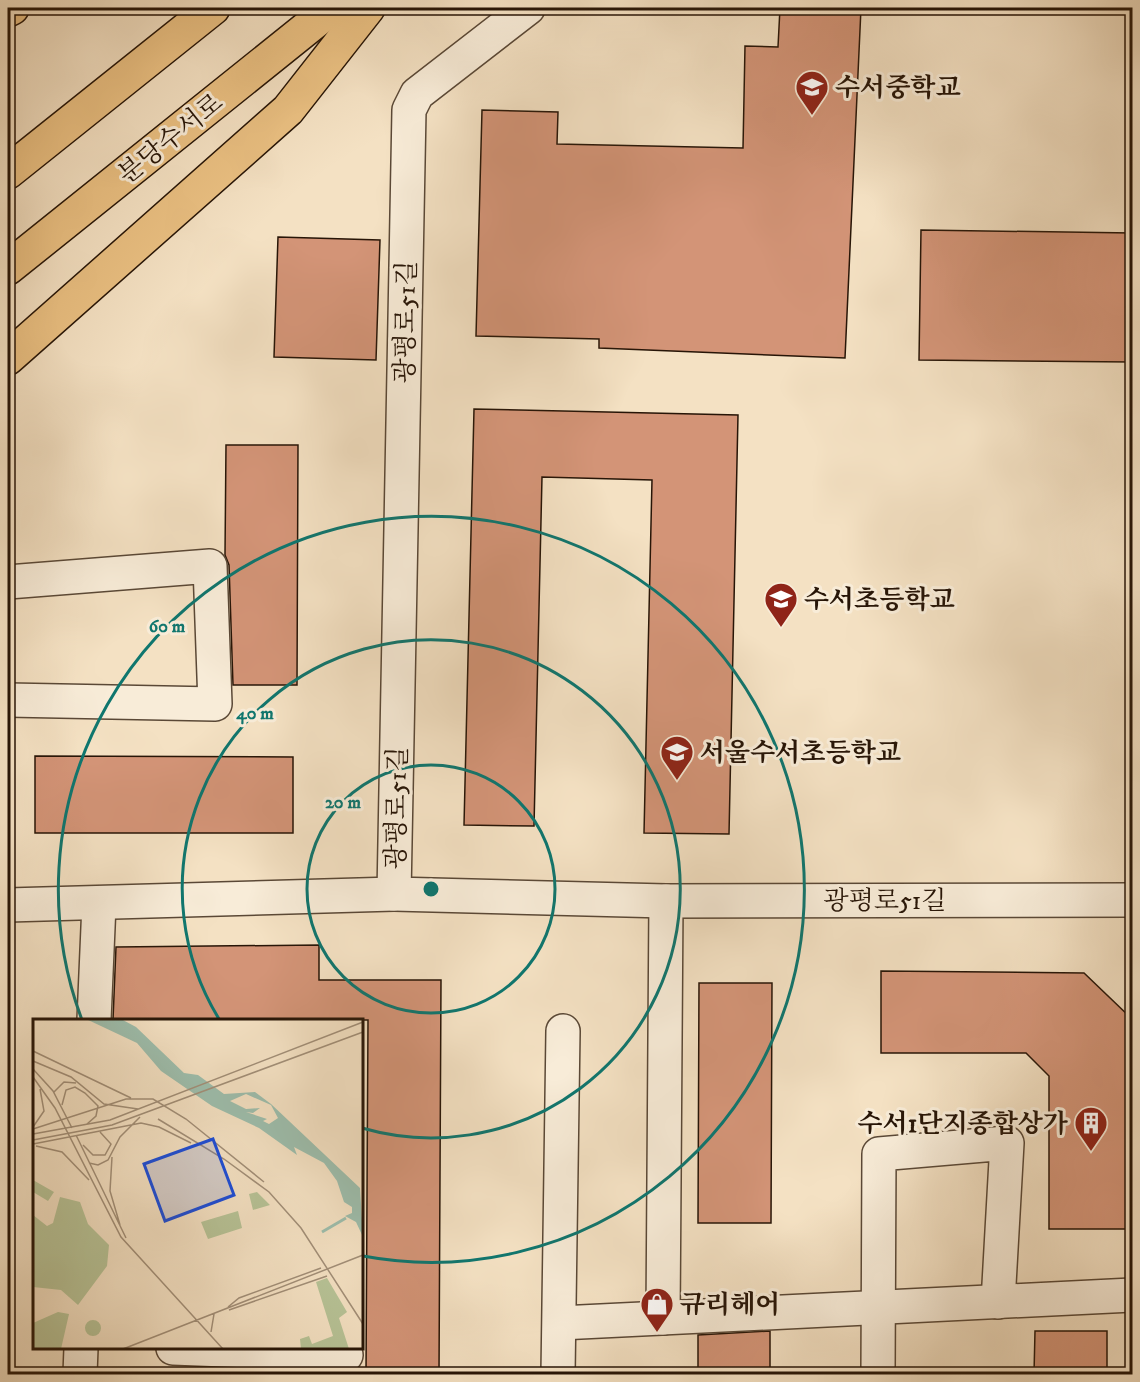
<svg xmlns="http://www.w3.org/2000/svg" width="1140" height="1382" font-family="'IM FELL DW Pica','Noto Serif KR',serif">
  <rect width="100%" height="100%" fill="#f4e1c3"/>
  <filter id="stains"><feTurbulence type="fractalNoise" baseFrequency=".00333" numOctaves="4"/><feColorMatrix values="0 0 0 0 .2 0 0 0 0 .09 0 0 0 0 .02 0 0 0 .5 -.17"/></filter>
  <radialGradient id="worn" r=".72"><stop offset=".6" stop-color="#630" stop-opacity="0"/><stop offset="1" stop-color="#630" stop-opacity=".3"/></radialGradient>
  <!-- building -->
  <g fill="#d39477" stroke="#271507" stroke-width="1.5">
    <polygon points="780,8 861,8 845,358 599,348 599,339 476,336 482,110 558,112 557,144 743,148 745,46 778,47"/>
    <polygon points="921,230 1132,233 1132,362 919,360"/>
    <polygon points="278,237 380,240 376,360 274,357"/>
    <polygon points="474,409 738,415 729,834 644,833 652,480 542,477 534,826 464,825"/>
    <polygon points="226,445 298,445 297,685 233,685 229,565 225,555"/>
    <polygon points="35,756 293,757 293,833 35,833"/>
    <polygon points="319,945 319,980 441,980 439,1374 366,1374 368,1020 113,1020 116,947"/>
    <polygon points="881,971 1084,973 1132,1019 1132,1229 1049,1229 1049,1076 1026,1053 881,1053"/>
    <polygon points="699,983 772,983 771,1223 698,1223"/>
    <polygon points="770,1331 770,1374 698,1374 698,1335"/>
    <polygon points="1035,1331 1107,1331 1107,1374 1034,1374"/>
  </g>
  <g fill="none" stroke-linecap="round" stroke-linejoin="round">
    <defs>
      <g id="minor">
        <polyline points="528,8 417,94 409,110 394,894 666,901 1132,900"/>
        <polyline points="8,582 210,566 215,704 8,700"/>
        <polyline points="8,905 394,894"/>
        <polyline points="94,1020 99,904"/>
        <polyline points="663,1318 666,901"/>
        <polyline points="560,1323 1132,1295"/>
        <polyline points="173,1348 346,1355"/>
        <polyline points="80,1374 81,1348"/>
        <polyline points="558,1374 563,1031"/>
        <polyline points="878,1374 879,1154 1007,1143 998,1302"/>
      </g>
      <g id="highway">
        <polyline points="8,10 12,8"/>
        <polyline points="8,172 213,8"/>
        <polyline points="8,268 332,8"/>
        <polyline points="8,358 288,110 368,8"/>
      </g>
    </defs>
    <!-- minor casing -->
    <use href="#minor" stroke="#5a4836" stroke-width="36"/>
    <!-- highway casing -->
    <use href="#highway" stroke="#271507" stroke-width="36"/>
    <!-- minor -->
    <use href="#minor" stroke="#f8ecd8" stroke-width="33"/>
    <!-- highway -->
    <use href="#highway" stroke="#eac082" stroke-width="33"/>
  </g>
  <!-- distance rings -->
  <g fill="none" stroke="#0f766e" stroke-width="3">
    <circle cx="431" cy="889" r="124"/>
    <path d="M219 1019A249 249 0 1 1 362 1128"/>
    <path d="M82 1020A373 373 0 1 1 363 1256"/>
  </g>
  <!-- icons -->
  <defs>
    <symbol id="school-pin" viewBox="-11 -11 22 30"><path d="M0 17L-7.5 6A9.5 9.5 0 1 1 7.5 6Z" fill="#8f2418" stroke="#f8ecd8"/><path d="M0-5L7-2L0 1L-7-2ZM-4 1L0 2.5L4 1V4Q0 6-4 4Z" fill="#fff"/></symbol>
    <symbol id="building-pin" viewBox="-11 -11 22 30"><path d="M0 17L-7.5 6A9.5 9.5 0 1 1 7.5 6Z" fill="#8f2418" stroke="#f8ecd8"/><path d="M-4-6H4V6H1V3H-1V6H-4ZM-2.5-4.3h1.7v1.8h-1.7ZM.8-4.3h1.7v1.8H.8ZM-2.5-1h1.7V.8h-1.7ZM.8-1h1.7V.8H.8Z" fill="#fff"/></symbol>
    <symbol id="shop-pin" viewBox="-11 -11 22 30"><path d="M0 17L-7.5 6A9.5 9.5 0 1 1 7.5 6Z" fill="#8f2418" stroke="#f8ecd8"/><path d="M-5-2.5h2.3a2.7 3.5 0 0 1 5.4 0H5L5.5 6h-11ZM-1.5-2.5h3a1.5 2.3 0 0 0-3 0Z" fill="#fff"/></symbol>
  </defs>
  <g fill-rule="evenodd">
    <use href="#school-pin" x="793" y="68" width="38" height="52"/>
    <use href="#school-pin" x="762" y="580" width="38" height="52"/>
    <use href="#school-pin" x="658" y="733" width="38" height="52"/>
    <use href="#building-pin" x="1072" y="1104" width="38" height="52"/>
    <use href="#shop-pin" x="638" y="1285" width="38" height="52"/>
  </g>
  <g text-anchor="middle" stroke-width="6" stroke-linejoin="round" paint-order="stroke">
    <!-- poi labels -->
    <g font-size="26" font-weight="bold" fill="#271507" stroke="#f8ecd8" text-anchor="start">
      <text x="835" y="96">수서중학교</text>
      <text x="804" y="608">수서초등학교</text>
      <text x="700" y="761">서울수서초등학교</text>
      <text x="1068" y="1132" text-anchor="end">수서1단지종합상가</text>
      <text x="680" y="1313">규리헤어</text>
    </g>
    <!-- street labels -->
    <g font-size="26" fill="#271507" stroke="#f8ecd8">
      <text transform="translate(170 138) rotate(-39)" y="9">분당수서로</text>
      <text transform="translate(405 322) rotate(-89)" y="9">광평로51길</text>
      <text transform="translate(396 808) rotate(-89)" y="9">광평로51길</text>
      <text x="885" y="909">광평로51길</text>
    </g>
  </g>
  <!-- overview -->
  <g transform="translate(33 1019)">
    <rect width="330" height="330" fill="#f4e1c3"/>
    <path d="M0,161l21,12 -6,9 -15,-9zM224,173l13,13 -17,5 -4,-16zM27,178l20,5 8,22 21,21 -2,21 -29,39 -17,-15 -28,-3v-72l14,11 6,-3zM205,192l4,17 -34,11 -7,-17zM294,259l20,34 -8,6 10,31h-48l-1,-10 9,-3 3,8 21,-8 -17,-54zM25,293l11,2 -8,35h-28v-26zM52 309a8 8 0 1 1 16 0a8 8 0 1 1-16 0Z" fill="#b7c397"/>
    <path d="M53,0h35l15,8 48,46 14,2 26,19 31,-2 16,12 89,84 3,49 -7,-15 -11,-6 7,-3v-6l-8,-5 -7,-21 -13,-18 -30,-16 3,8 -38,-27 -47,-22 -51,-35 -24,-28zM213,75l25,11 7,13 -9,6 -6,-3 4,-2 -21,-7 7,1 7,-5 -14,1 -16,-8z" fill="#9dbead" fill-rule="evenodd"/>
    <path fill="none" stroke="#9dbead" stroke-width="3" d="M289,213l24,-14"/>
    <path fill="none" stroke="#a28f78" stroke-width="1.5" d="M0,32l98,47M0,42l38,16 33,27 34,5M0,50l20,22 19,37M0,58l22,31 66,129 102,112M21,73l10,-10 12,1M29,86l4,-15 9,-3 10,6 13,13 -2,10 -9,8M125,100l66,40 45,33 32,36 62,96M0,108l11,-16 -4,-22M0,110l93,-30h27l33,20 78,63M0,115l77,-14 253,-98M43,116l50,103M0,121l79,-15 251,-93M0,125l108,-21 18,4 32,16M50,126l10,10h12l6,-11 -11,-12M3,127l26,6 27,28M79,138l-2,34 10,34M56,144l9,2 10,-5 12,-23 20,-20M195,288l11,-9 82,-30M196,291l98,-34M178,313l3,-18M90,330l240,-94"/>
    <path fill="#1d4ed8" fill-opacity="0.15" stroke="#1d4ed8" stroke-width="3" d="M180,120l21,56 -69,26 -21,-57z"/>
    <rect width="330" height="330" fill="none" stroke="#271507" stroke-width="3"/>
  </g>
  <circle cx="431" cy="889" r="9" fill="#0f766e" stroke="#f8ecd8" stroke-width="3"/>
  <g font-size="18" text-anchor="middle" font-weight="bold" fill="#0f766e" stroke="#f8ecd8" stroke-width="6" stroke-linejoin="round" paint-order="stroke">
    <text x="167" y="632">60 m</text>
    <text x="255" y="719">40 m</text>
    <text x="343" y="808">20 m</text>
  </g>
  <!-- margin -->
  <rect width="1140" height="1382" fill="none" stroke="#f4e1c3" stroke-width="30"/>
  <rect x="9" y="9" width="1122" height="1364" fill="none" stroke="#271507" stroke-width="3"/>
  <rect x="15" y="15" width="1110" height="1352" fill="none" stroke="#271507" stroke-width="1.5"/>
  <rect width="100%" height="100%" filter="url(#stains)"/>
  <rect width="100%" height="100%" fill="url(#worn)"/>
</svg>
